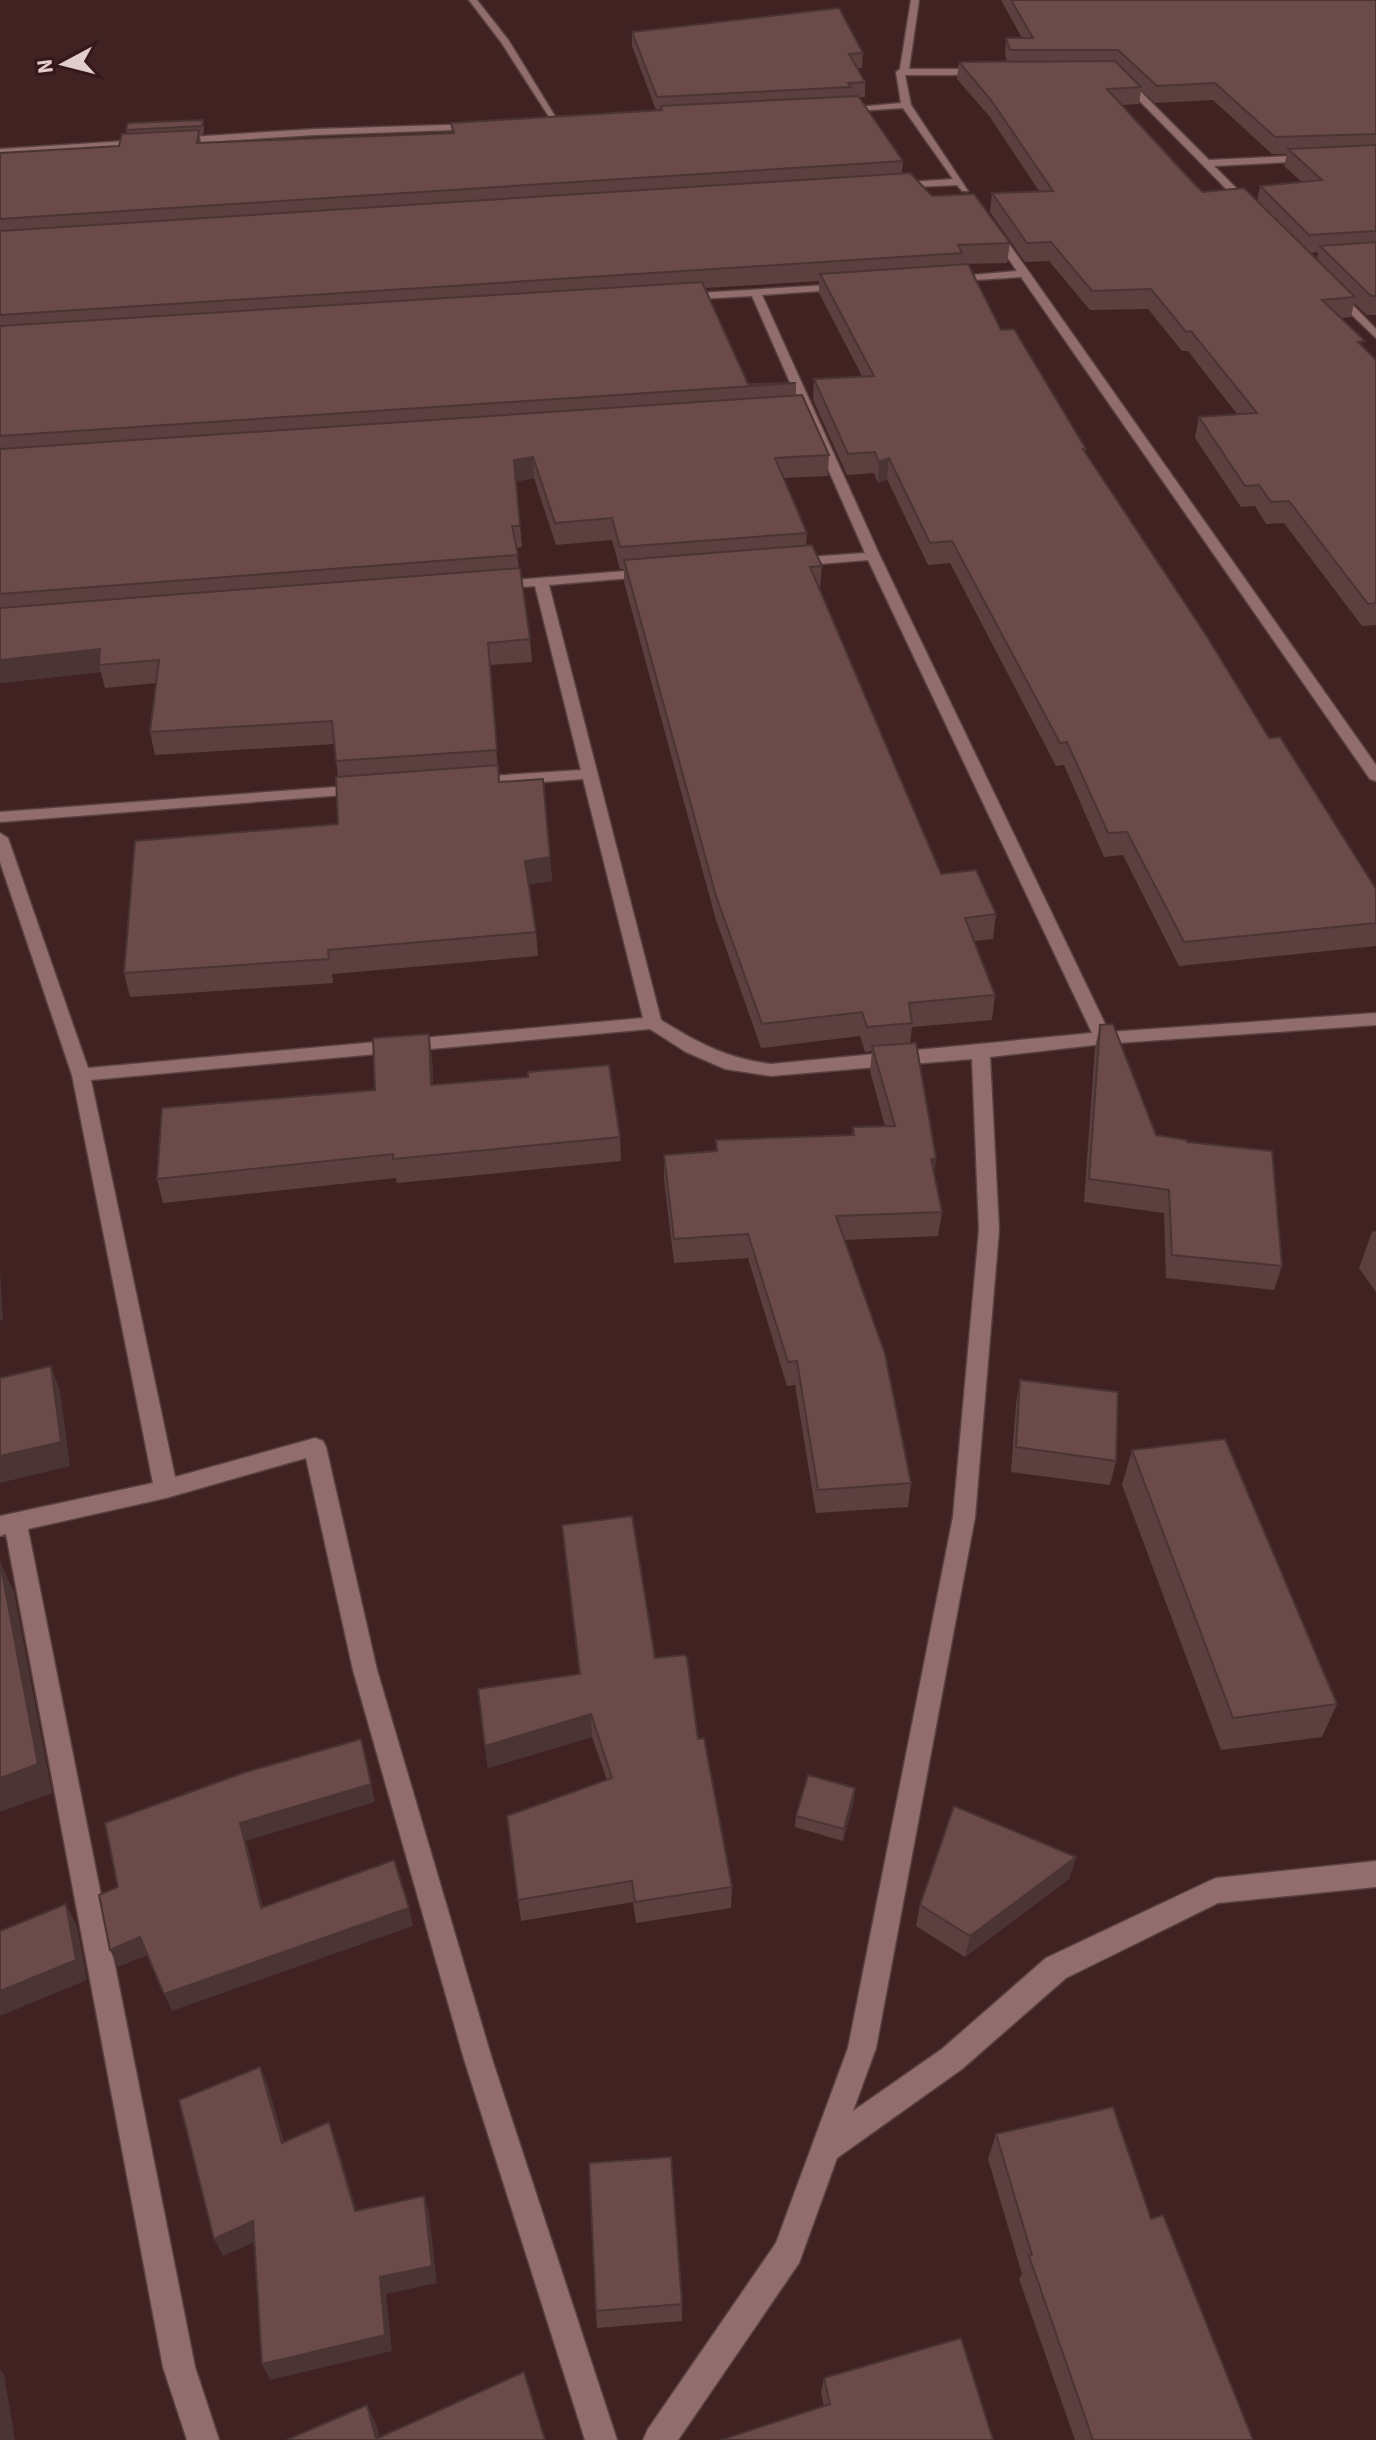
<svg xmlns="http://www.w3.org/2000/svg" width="1376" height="2440" font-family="'Source Sans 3',sans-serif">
  <rect width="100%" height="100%" fill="#402222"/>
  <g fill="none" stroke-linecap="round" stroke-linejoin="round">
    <defs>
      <g id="street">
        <polygon points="469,0 477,0 509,41 561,126 555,126 501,42"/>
        <polygon points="911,0 919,0 909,69 986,69 990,72 986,75 905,75 911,105 968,191 962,191 957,185 893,188 896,183 953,179 903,108 842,112 837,109 901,103 896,72 900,69"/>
        <polygon points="1117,74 1123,74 1209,160 1311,155 1316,158 1311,161 1214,166 1255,207 1246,209 1117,78"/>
        <polygon points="478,124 481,129 315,135 0,155 0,149 315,129"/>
        <polygon points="991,230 999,230 1029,272 1376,765 1376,781 1370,779 1021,277 945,282 945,278 949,277 1017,271 990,232"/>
        <path d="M845,284l5,3 -1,2 -87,6 118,261 229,476 267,-19v12l-273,19 -113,13 9,173 -24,287 -99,531 -23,63 89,-62 104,-91 161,-76 9,-4 160,-17v26l-158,16 -152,75 -104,91 -125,89 -38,105 -121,177h-35l5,-11 128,-186 72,-195 105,-531 26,-287 -7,-171 -201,17 -46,-7 -39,-17 -36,-23 -559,51 84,397 140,-39 8,3 3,6 51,223 115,389 125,381h-32l-121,-381 -111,-389 -47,-212 -140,40 -138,31 167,838 24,73h-32l-24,-73 -157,-833 -6,2v-20l153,-33 -81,-408 -72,-213v-29l8,5 80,230 555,-50 -60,-239 -108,8 -8,-5 8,-5 106,-7 -46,-184 -40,3 -7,-4 2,-3 160,-13 5,1v6l-106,9 112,435c39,24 65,38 110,44l321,-31 -224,-473 -74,6 -7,-4 7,-4 71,-5 -113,-257 -71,4 -5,-3 5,-3z"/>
        <polygon points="1330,290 1338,290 1376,329 1376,338 1330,294"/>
        <polygon points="363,785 369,787 369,793 0,822 0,812"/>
      </g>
    </defs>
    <!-- street casing -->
    <use href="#street" stroke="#5a4141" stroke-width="3"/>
    <!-- street -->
    <use href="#street" fill="#916d6d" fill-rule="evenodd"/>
  </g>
  <!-- wall -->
  <g fill="#5c4040" fill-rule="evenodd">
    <path d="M1001,0h375v315h-9l-13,-12 -3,14 -10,1 23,29 12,13v265l-14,1 -78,-103 -18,1 -11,-18 -14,1 -46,-69 4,-21 38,-3 -49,-63h-6l-34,-42 -58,1 -41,-49 -24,1 -35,-50 2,-19 47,-2 -49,-74 -33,-38 2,-17h48l-2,-8 1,-16h16zM1141,90l14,13 58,-3 59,54h15l-3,12 18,16 -42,4 -3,15 -54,-9 -81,-87 17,-1zM1318,252l-1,8 -7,-7z"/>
    <polygon points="632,32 863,53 862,68 857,68 865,82 865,97 859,97 903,161 902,173 932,196 1010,243 1007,263 960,264 1001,330 1086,449 1086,453 1269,738 1376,889 1376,946 1179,966 1123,855 1104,857 1064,765 1056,766 950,563 928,565 887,479 878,483 874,473 847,475 813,400 814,379 862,376 819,293 819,281 705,288 748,384 796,383 796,396 829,455 828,476 784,478 807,533 806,546 822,566 820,589 941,874 996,914 993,939 974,941 995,995 992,1020 912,1027 910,1043 936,1158 934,1175 942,1212 938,1236 844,1240 911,1483 908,1507 816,1513 795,1385 787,1386 748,1258 674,1263 664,1179 664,1155 716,1151 716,1140 852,1135 853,1127 885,1126 870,1071 872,1051 865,1052 860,1036 761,1048 716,920 624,582 624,569 620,569 612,540 556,545 534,478 516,481 522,547 516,548 530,639 532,662 489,665 499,782 550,857 552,881 529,884 536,932 538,956 332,974 333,983 130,997 124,973 338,824 338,777 334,744 155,755 150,732 156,683 105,688 101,672 0,683 0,153 119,146 127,133 126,130 203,120 204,129 203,135 200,136 201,143 452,133 451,123 656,110 632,46"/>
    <polygon points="1100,1025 1156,1135 1187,1142 1282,1266 1274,1290 1166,1278 1164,1213 1084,1202 1095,1048"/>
    <polygon points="432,1058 433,1085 620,1137 621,1161 397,1183 396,1178 163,1203 157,1179 375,1090"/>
    <polygon points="1376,1231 1376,1292 1359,1268 1372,1232"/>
    <polygon points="1020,1380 1116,1461 1110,1485 1011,1472 1016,1404"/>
    <polygon points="1132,1450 1337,1704 1322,1737 1221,1750 1122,1485"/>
    <polygon points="562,1525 655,1658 698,1739 732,1887 731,1908 636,1923 633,1902 521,1921 507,1816 607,1780 592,1737 488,1768 485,1746 579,1674"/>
    <polygon points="855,1788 854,1800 843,1841 795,1827 796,1816"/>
    <polygon points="1076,1857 1069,1879 965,1957 916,1926 920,1905"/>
    <polygon points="996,2134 1151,2219 1253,2440 1075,2440 1019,2279 1022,2274 988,2159"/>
    <polygon points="682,2304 682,2321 597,2328 596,2311"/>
    <polygon points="824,2378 993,2440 824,2406 821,2393"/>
  </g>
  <!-- shaded-wall -->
  <g fill="#4b3434">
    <polygon points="533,457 534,478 516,482 514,460"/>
    <polygon points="889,458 887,479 878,483 879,462"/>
    <polygon points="100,649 99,665 101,672 0,683 0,660"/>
    <polygon points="550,857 552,881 527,884 525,861"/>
    <polygon points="429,1034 432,1058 434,1109 431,1085"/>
    <polygon points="936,1158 933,1182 931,1159"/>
    <polygon points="0,1271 3,1320 0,1321"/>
    <polygon points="51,1366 60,1391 70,1466 0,1483 0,1456"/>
    <polygon points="0,1562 14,1592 52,1793 0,1812"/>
    <polygon points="591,1714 592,1737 488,1768 485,1746"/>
    <polygon points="361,1739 375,1802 246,1841 268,1926 261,1908 240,1823"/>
    <polygon points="855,1788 854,1800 843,1841 844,1829"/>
    <polygon points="1076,1857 1069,1879 965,1957 970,1936"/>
    <polygon points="66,1904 77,1926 87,1980 0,2016 0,1991"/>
    <polygon points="409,1908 413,1926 172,2011 164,1994"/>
    <polygon points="140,1937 148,1955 118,1967 110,1950"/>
    <polygon points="260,2067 268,2086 290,2162 282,2143"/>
    <polygon points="329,2122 336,2141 362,2229 355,2211"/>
    <polygon points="424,2196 429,2214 437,2283 386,2294 392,2351 270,2380 262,2364 380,2277"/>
    <polygon points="253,2221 261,2239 223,2256 214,2239"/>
    <polygon points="0,2370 4,2374 15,2440 0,2440"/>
    <polygon points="367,2405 377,2426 380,2440 376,2440"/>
  </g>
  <!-- building -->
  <g fill="#6b4a4a" stroke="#4b3434" stroke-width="2">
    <polygon points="1011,0 1376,0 1376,134 1275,137 1215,83 1157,86 1118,50 1010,50 1006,38 1033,38"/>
    <polygon points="839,8 863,53 849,54 865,82 848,83 851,87 657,97 632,32"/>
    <polygon points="1115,61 1141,87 1107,89 1195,185 1203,192 1244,188 1355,297 1322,300 1365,341 1358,342 1376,360 1376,603 1368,604 1289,501 1271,502 1259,485 1245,486 1199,417 1257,413 1191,331 1186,332 1151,289 1092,291 1051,242 1027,243 992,193 1053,191 991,100 959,62"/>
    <polygon points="858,96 903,161 0,219 0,153 119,146 122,134 199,130 197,143 454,133 451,123 662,110 661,106"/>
    <polygon points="203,120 202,126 126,130 128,123"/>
    <polygon points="1376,145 1376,231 1309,235 1260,186 1322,180 1288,149"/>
    <polygon points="910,173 932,196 974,194 1010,243 958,245 962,253 0,315 0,231"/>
    <polygon points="1376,242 1376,296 1371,296 1320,246"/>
    <polygon points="968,264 1001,330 1014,329 1086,449 1083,449 1206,635 1269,738 1280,737 1376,889 1376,923 1184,942 1127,832 1108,833 1067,742 1060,743 952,541 930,543 889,458 879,462 875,452 848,454 814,379 874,376 820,274"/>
    <polygon points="702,282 748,384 796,383 0,436 0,326"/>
    <polygon points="802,395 829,455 775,458 807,533 620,547 612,518 555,523 533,457 514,460 520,526 512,526 518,555 0,594 0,449"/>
    <polygon points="812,545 822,566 810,567 941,874 976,870 996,914 965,918 995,995 909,1003 912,1023 867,1027 862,1012 762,1024 716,896 624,560"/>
    <polygon points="520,568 530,639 488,643 497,750 336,761 332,721 150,732 159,660 99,665 100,649 0,660 0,608"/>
    <polygon points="498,765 499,782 543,779 550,857 525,861 536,932 328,950 329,959 124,973 135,841 338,824 336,777"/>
    <polygon points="1113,1024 1156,1135 1187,1140 1187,1142 1272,1151 1282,1266 1172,1255 1169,1190 1089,1179 1100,1025"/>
    <polygon points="429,1034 431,1085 528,1077 528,1072 609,1065 620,1137 393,1159 393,1154 157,1179 162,1108 375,1090 373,1038"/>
    <polygon points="916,1043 936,1158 931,1159 942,1212 836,1216 885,1354 911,1483 818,1490 797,1361 788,1362 748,1234 674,1239 664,1155 717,1151 716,1140 854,1135 853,1127 895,1126 872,1046"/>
    <polygon points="51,1366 61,1442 0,1456 0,1378"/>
    <polygon points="1020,1380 1118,1392 1116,1461 1016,1447"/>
    <polygon points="1225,1439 1337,1704 1233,1718 1132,1450"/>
    <polygon points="632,1516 655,1658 685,1655 687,1658 698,1739 704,1738 732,1887 635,1902 632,1881 518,1900 507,1816 612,1778 591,1714 485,1746 478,1689 580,1674 562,1525"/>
    <polygon points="0,1562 38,1764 0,1778"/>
    <polygon points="361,1739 371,1784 240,1823 261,1908 394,1860 409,1908 164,1994 140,1937 110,1950 99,1895 118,1887 105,1823 246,1772"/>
    <polygon points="808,1775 855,1788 844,1829 796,1816"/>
    <polygon points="954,1806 1076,1857 970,1936 920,1905"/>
    <polygon points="66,1904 76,1960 0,1991 0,1931"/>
    <polygon points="260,2067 282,2143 329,2122 355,2211 424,2196 432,2266 380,2277 385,2335 262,2364 253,2221 214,2239 179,2100"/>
    <polygon points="1113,2107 1151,2219 1163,2215 1253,2440 1093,2440 1029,2256 1032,2255 996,2134"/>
    <polygon points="671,2157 682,2304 596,2311 589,2163"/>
    <polygon points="961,2338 993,2440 721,2440 830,2404 824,2378"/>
    <polygon points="524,2372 545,2440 287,2440 367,2405 376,2439"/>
  </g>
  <!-- north arrow -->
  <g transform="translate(64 64) rotate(263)" stroke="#351819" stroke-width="6" paint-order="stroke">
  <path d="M0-6L14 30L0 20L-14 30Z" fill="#e2cdcd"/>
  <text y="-12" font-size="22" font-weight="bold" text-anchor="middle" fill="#e2cdcd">N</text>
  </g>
</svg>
